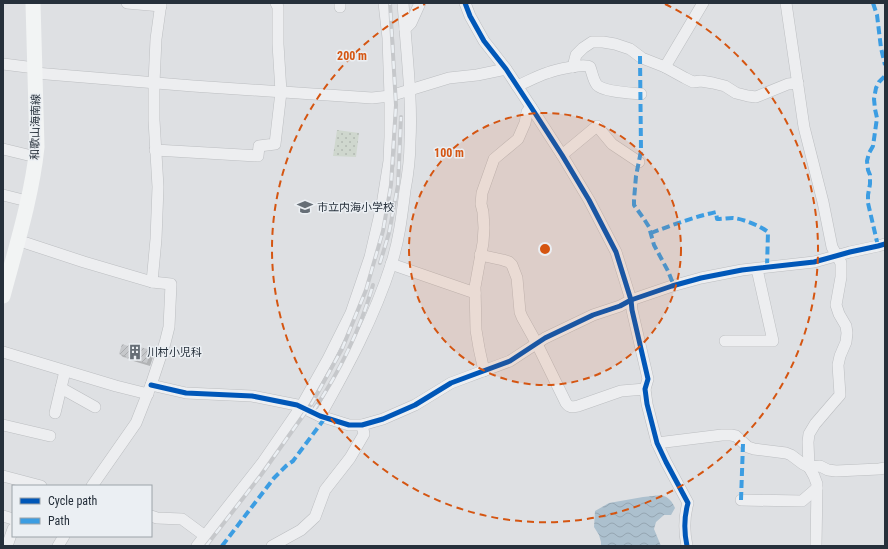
<svg xmlns="http://www.w3.org/2000/svg" width="888" height="549" font-family="'Roboto Condensed','Noto Sans JP',sans-serif">
  <defs>
    <pattern id="park-dots" width="8" height="8" patternUnits="userSpaceOnUse"><rect width="8" height="8" fill="#cfd7ce"/><path d="M2 2h.1M6 6h.1" fill="none" stroke="#b2b9b2" stroke-width="1.8" stroke-linecap="round"/></pattern>
    <pattern id="water-waves" width="16" height="10" patternUnits="userSpaceOnUse"><rect width="16" height="10" fill="#acc0ce"/><path d="M0 5q4-4 8 0t8 0" fill="none" stroke="#94a5b2"/></pattern>
    <pattern id="building-hatch" width="6" height="6" patternUnits="userSpaceOnUse"><rect width="6" height="6" fill="#c6c8cb"/><path d="M-1 1l2-2M0 6l6-6M5 7l2-2" fill="none" stroke="#aaacaf"/></pattern>
  </defs>
  <rect width="100%" height="100%" fill="#dee0e3"/>
  <!-- park -->
  <polygon fill="url(#park-dots)" points="337,130 359,133 356,157 333,156"/>
  <!-- water -->
  <path fill="url(#water-waves)" d="M662,495c7,3 10,6 13,13l-4,7h-7l-8,7 -2,7 7,17h-60v-4l-2,-7 -5,-8 1,-16 14,-8 34,-6z"/>
  <!-- shadow -->
  <polygon fill="#0003" points="151,351 154,354 150,366 130,360 128,358 123,357 120,354"/>
  <!-- building -->
  <polygon fill="url(#building-hatch)" points="122,344 128,346 129,344 151,350 147,363 126,358 126,356 119,354"/>
  <g fill="none" stroke-linecap="round" stroke-linejoin="round">
    <defs>
      <g id="minor">
        <polyline points="127,3 161,6"/>
        <polyline points="403,3 405,29"/>
        <path d="M465,3l5,13 14,25 22,28 25,38 31,48 27,45 27,52 15,48 1,10 16,69 -3,10 2,15 10,39 9,19 22,41c-4,14 -4,29 -1,43"/>
        <polyline points="786,3 804,127 823,202 832,247 841,263 841,277 836,305 839,314 846,326 847,333 846,342 840,356 838,365 840,395 833,403 815,424 809,434 808,442 809,467 814,476 817,484 816,546"/>
        <polyline points="340,7 340,3"/>
        <polyline points="3,64 35,68"/>
        <polyline points="573,67 576,55 583,48 592,42 603,42 615,44 630,49 642,58 665,67 703,3"/>
        <polyline points="665,67 685,78 693,82 701,81 713,83 725,86 736,93 748,96 756,97 788,84 798,83"/>
        <polyline points="35,73 193,86 372,98 390,96 449,78 477,75 506,69"/>
        <path d="M517,86c10,-4 20,-10 30,-13 8,-3 37,-10 43,-6 2,5 3,13 7,18 7,7 34,8 44,9"/>
        <polyline points="3,149 36,157"/>
        <polyline points="155,150 258,156 259,146 275,144 281,92 278,44 278,7 276,3"/>
        <polyline points="562,155 597,126 612,144 639,162"/>
        <polyline points="3,195 27,201"/>
        <polyline points="17,240 84,262 152,282 171,284 169,327 165,343 151,385 136,423 92,486"/>
        <path d="M480,255l23,5 6,2 3,3 5,13 3,34 2,5 15,27 29,59c4,5 6,4 12,3l43,-15 24,-2"/>
        <polyline points="391,264 475,293"/>
        <polyline points="152,282 156,239 158,187 154,120 154,83 156,39 161,3"/>
        <polyline points="725,341 773,341 757,269"/>
        <polyline points="3,352 116,386 148,394"/>
        <polyline points="484,371 479,348 476,330 475,287 483,243 484,228 483,212 481,204 482,193 494,159 518,139 525,123 527,112 531,107"/>
        <polyline points="151,385 186,393 252,396 297,405 320,416 349,425 362,425 383,419 415,405 451,383 510,361 545,338 593,315 620,306 631,300 672,286 701,278 742,270 814,262 850,252 878,246 885,244"/>
        <polyline points="61,388 95,407"/>
        <polyline points="55,413 65,371"/>
        <path d="M320,416c27,-48 54,-98 71,-151 8,-24 11,-50 14,-75 3,-16 5,-32 5,-48 2,-38 -2,-75 -5,-113l6,-6 9,-20"/>
        <polyline points="3,425 50,436"/>
        <polyline points="657,443 722,435 731,435 736,436 748,447 754,449 786,453 791,455 803,464 809,467 820,466 828,470 836,471 879,469 885,468"/>
        <polyline points="3,476 41,486"/>
        <polyline points="741,500 802,501 817,488"/>
        <polyline points="3,516 13,519"/>
        <polyline points="151,516 157,518 182,519 205,536"/>
        <polyline points="7,546 13,529"/>
        <polyline points="58,546 64,536"/>
        <polyline points="197,546 263,462 301,407 328,359 351,313 370,257 382,205 389,161 390,137 390,96 388,38 384,3"/>
        <polyline points="272,546 301,530 315,517 325,490 350,458 364,434 362,425"/>
      </g>
    </defs>
    <!-- minor casing -->
    <use href="#minor" stroke="#bcbec1" stroke-width="12"/>
    <!-- minor -->
    <use href="#minor" stroke="#edeef0" stroke-width="11"/>
    <!-- secondary -->
    <path stroke="#f2f4f4" stroke-width="15" d="M3,296c13,-49 29,-100 34,-149l-4,-144"/>
    <defs>
      <g id="rail">
        <polyline points="380,263 389,233 398,185 401,117"/>
        <path d="M313,411c26,-38 47,-81 60,-126"/>
        <polyline points="206,546 261,475 312,403 342,349 366,290 383,231 391,185 396,105 390,3"/>
      </g>
    </defs>
    <!-- rail casing -->
    <use href="#rail" stroke="#c6c8cb" stroke-width="4"/>
    <!-- rail -->
    <use href="#rail" stroke="#ebeff3" stroke-width="2.5" stroke-dasharray="8" stroke-linecap="butt"/>
    <!-- quiet -->
    <g stroke="#3c9de2" stroke-width="4" stroke-dasharray="8 4" stroke-linecap="butt">
      <polyline points="873,3 877,15 881,48 885,65"/>
      <polyline points="640,56 641,151 636,176 634,200 634,205 644,219 649,227 654,245 668,271 674,286"/>
      <path d="M651,233c21,-8 43,-16 65,-21l1,7c6,0 11,-1 16,-1 11,1 27,8 35,14l-1,35"/>
      <polyline points="878,246 868,203 868,195 870,184 870,175 868,170 867,161 869,153 873,146 877,118 875,109 874,99 876,88 879,82 885,76"/>
      <polyline points="741,500 743,444"/>
      <polyline points="222,546 274,478 286,466 293,461 325,418"/>
    </g>
    <defs>
      <g id="cycleway">
        <path d="M465,3l5,13 14,25 22,28 25,38 31,48 27,45 27,52 15,48 1,10 16,69 -3,10 2,15 10,39 9,19 22,41c-4,14 -4,29 -1,43"/>
        <polyline points="151,385 186,393 252,396 297,405 320,416 349,425 362,425 383,419 415,405 451,383 510,361 545,338 593,315 620,306 631,300 672,286 701,278 742,270 814,262 850,252 878,246 885,244"/>
      </g>
    </defs>
    <!-- cycleway casing -->
    <use href="#cycleway" stroke="#ebeff3" stroke-width="8"/>
    <!-- cycleway -->
    <use href="#cycleway" stroke="#0057b8" stroke-width="5"/>
  </g>
  <!-- distance rings -->
  <circle cx="545" cy="249" r="136" fill="#d55511" fill-opacity=".12"/>
  <g fill="none" stroke="#d55511" stroke-width="2" stroke-dasharray="7 5">
    <circle cx="545" cy="249" r="136"/>
    <path d="M665 4A273 273 0 1 1 425 4"/>
  </g>
  <!-- icons -->
  <defs>
    <symbol id="school-bare" viewBox="-9 -9 18 18"><path d="M0-5L7-2L0 1L-7-2ZM-4 1L0 2.5L4 1V4Q0 6-4 4Z" fill="#666e76" stroke="#ebeff3" stroke-width="2.5" paint-order="stroke"/></symbol>
    <symbol id="building-bare" viewBox="-9 -9 18 18"><path d="M-4-6H4V6H1V3H-1V6H-4ZM-2.5-4.3h1.7v1.8h-1.7ZM.8-4.3h1.7v1.8H.8ZM-2.5-1h1.7V.8h-1.7ZM.8-1h1.7V.8H.8Z" fill="#666e76" stroke="#ebeff3" stroke-width="2.5" paint-order="stroke"/></symbol>
  </defs>
  <g fill-rule="evenodd">
    <use href="#school-bare" x="294" y="196" width="22" height="22"/>
    <use href="#building-bare" x="124" y="341" width="22" height="22"/>
  </g>
  <g text-anchor="middle" stroke-width="3" stroke-linejoin="round" paint-order="stroke">
    <!-- street labels -->
    <g font-size="11" fill="#26303b" stroke="#ebeff3">
      <text transform="translate(35 127) rotate(-89)" y="4">和歌山海南線</text>
    </g>
    <!-- poi labels -->
    <g font-size="11" fill="#26303b" stroke="#ebeff3" text-anchor="start">
      <text x="317" y="211">市立内海小学校</text>
      <text x="147" y="356">川村小児科</text>
    </g>
  </g>
  <circle cx="545" cy="249" r="6" fill="#d55511" stroke="#ebeff3" stroke-width="2"/>
  <g font-size="12" text-anchor="middle" font-weight="bold" fill="#d55511" stroke="#ebeff3" stroke-width="3" stroke-linejoin="round" paint-order="stroke">
    <text x="352" y="60">200 m</text>
    <text x="449" y="157">100 m</text>
  </g>
  <!-- border -->
  <rect width="888" height="549" fill="none" stroke="#26303b" stroke-width="8"/>
  <!-- legend -->
  <rect x="12" y="485" width="140" height="52" fill="#ebeff3" stroke="#9ca3a9"/>
  <rect x="20" y="498" width="20" height="6" fill="#0057b8" stroke="#9ca3a9"/>
  <text x="48" y="505" font-size="12" fill="#26303b">Cycle path</text>
  <rect x="20" y="518" width="20" height="6" fill="#3c9de2" stroke="#9ca3a9"/>
  <text x="48" y="525" font-size="12" fill="#26303b">Path</text>
</svg>
